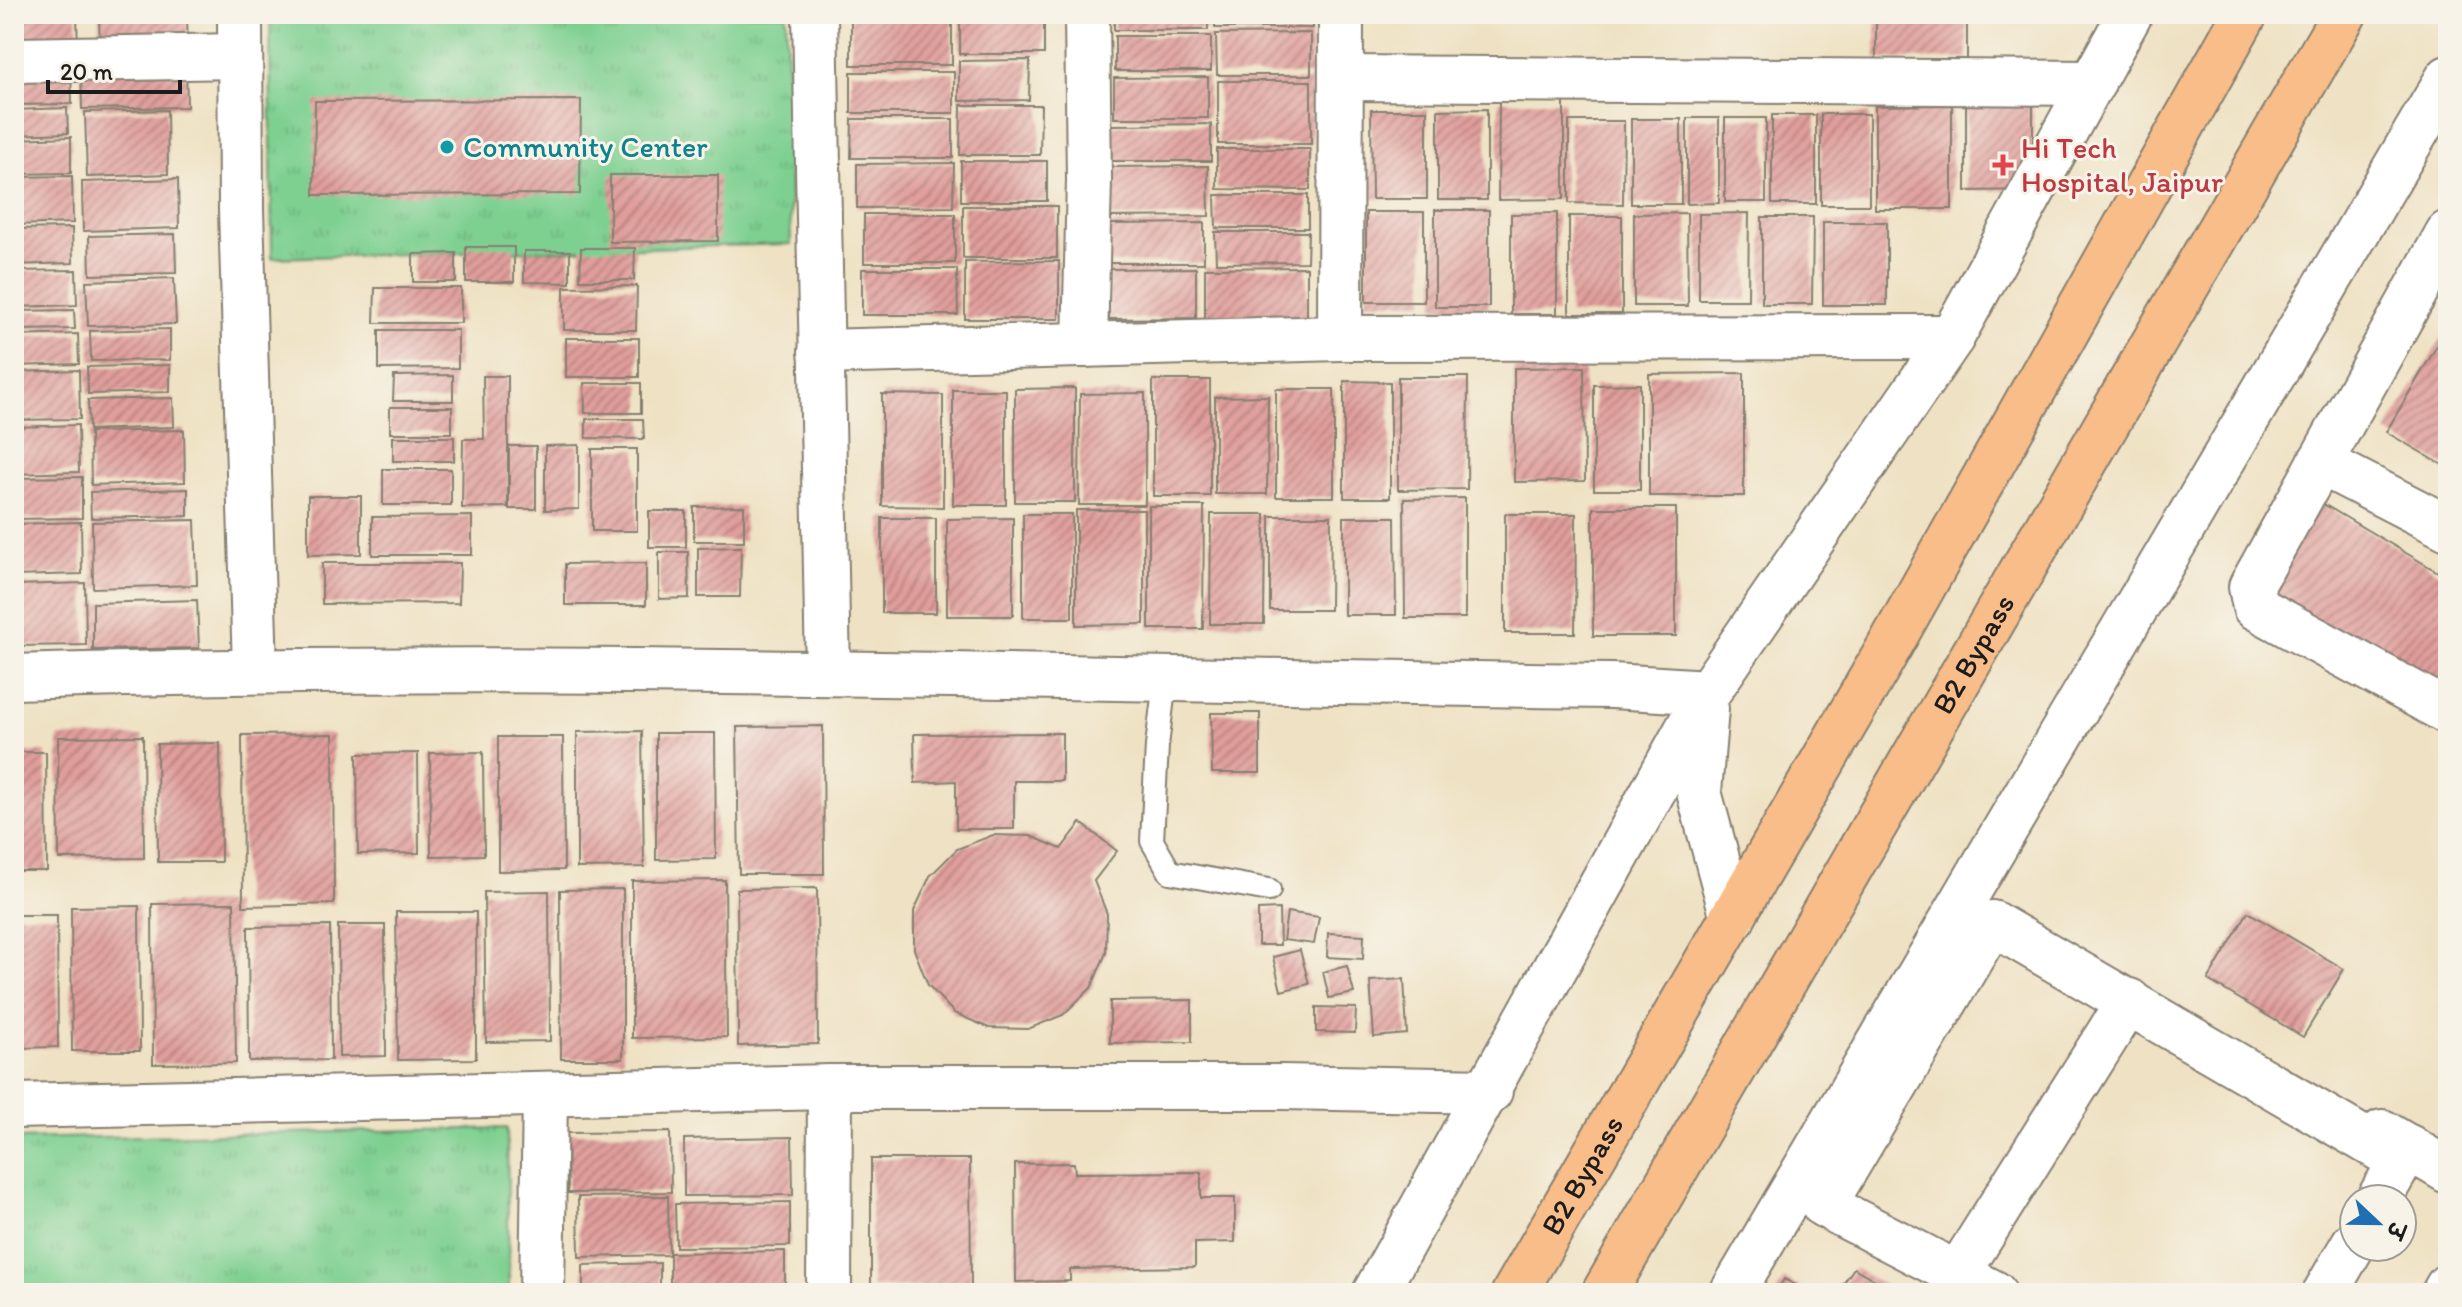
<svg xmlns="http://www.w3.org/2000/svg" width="2462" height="1307" font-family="Itim,'Playpen Sans Deva',sans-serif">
  <defs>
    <pattern id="grass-tufts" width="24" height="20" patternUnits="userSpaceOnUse" patternTransform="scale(2)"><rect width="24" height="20" fill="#7ed091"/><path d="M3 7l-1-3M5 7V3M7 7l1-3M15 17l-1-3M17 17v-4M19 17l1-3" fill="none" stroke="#6cb27c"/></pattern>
    <pattern id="building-hatch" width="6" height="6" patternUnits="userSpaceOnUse" patternTransform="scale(2)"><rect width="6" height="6" fill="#e09e9b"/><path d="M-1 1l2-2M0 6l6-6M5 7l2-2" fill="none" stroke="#b5807e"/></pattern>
  </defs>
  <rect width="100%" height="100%" fill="#f7f3e8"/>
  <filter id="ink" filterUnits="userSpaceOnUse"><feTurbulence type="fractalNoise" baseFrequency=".0125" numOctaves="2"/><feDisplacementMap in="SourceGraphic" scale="16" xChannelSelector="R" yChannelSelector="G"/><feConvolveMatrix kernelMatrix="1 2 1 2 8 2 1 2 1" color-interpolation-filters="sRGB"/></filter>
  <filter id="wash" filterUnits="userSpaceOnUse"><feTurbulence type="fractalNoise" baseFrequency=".006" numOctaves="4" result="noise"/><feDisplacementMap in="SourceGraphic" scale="32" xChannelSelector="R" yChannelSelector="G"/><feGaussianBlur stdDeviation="1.8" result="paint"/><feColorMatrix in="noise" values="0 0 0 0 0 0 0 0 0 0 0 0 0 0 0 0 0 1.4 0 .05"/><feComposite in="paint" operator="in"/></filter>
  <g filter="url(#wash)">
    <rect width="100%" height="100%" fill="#efe2c4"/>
    <!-- grass -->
    <g fill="url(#grass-tufts)" stroke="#4d7656" stroke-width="2">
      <polygon points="270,14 786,14 791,244 272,258"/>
      <polygon points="507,1128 509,1293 14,1293 14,1139"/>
    </g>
    <g id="blocks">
      <!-- building -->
      <g fill="url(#building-hatch)">
        <polygon points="14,14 77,14 78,51 14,53"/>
        <polygon points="99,14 187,14 188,53 100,55"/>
        <rect x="851" y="14" width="101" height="51"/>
        <rect x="960" y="14" width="84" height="40"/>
        <rect x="1114" y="14" width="94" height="16"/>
        <rect x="1215" y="14" width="98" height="14"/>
        <rect x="1876" y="14" width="91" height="45"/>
        <polygon points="1311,33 1311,75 1217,75 1216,34"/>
        <rect x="1115" y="36" width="96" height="35"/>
        <polygon points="1030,60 1029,100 959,101 959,61"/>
        <polygon points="186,63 187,107 82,109 81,65"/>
        <polygon points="71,70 72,104 14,105 14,71"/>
        <rect x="851" y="72" width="103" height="41"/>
        <polygon points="1208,77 1208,118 1114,118 1114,78"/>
        <rect x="1218" y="81" width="93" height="63"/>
        <polygon points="2033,95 2033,190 1966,191 1966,96"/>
        <polygon points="581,100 580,194 314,195 315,101"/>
        <polygon points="1499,101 1564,101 1564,199 1498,200"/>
        <polygon points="961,105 1041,105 1040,155 960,155"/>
        <polygon points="1952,105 1952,209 1875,209 1875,106"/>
        <polygon points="67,108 68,133 14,135 14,110"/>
        <polygon points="1487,109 1487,200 1438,200 1438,110"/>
        <polygon points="167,110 168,174 87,177 85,112"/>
        <polygon points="1371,110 1427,110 1427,199 1372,199"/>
        <rect x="1821" y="114" width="48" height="91"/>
        <rect x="1772" y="115" width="44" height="89"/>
        <polygon points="1687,118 1719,118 1719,203 1687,204"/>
        <rect x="1725" y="118" width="41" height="84"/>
        <polygon points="852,119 953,119 953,158 851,158"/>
        <rect x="1631" y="119" width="50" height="85"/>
        <polygon points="1569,121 1624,121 1623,204 1569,203"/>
        <polygon points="1211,124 1211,161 1111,161 1111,125"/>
        <polygon points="71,137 71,173 14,174 14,139"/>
        <polygon points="1217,149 1310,149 1310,190 1217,189"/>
        <rect x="961" y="161" width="86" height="40"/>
        <polygon points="954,163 953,207 857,208 857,164"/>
        <polygon points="1208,166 1209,216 1109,217 1109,167"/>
        <polygon points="610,175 718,175 718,241 610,242"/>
        <polygon points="72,176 73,223 14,225 14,177"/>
        <polygon points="178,179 179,228 83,231 82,182"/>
        <polygon points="1215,195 1308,195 1308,228 1216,228"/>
        <rect x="963" y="206" width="94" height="52"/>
        <rect x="1435" y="210" width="54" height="97"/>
        <rect x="1366" y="212" width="58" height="90"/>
        <polygon points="1557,213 1557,314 1511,314 1511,214"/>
        <polygon points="1687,213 1688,306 1634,306 1634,214"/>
        <polygon points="1749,213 1748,300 1699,300 1699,214"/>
        <rect x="864" y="214" width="91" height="49"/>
        <rect x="1569" y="216" width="53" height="98"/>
        <polygon points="1762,217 1813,217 1812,304 1762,304"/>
        <rect x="1823" y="222" width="64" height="83"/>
        <polygon points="1204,223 1204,263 1108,263 1108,224"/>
        <polygon points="72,228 73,263 14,265 14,229"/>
        <polygon points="1215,232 1308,232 1307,262 1216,263"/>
        <polygon points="175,234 176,273 90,275 89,236"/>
        <rect x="466" y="247" width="48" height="35"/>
        <polygon points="581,248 635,248 634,280 580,280"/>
        <polygon points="524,251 570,251 570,283 524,282"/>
        <polygon points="456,253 456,282 413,282 413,254"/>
        <polygon points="1059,261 1059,319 965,319 965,262"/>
        <polygon points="1307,267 1307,318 1205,318 1205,268"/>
        <polygon points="1196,268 1196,318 1109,319 1109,269"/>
        <polygon points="862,269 957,269 958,315 862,315"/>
        <polygon points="76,270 77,305 14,307 14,271"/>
        <polygon points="174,278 176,324 88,326 86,281"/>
        <polygon points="637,286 636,330 564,330 564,287"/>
        <polygon points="375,288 461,288 461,323 374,323"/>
        <polygon points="74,310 75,329 14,330 14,311"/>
        <polygon points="2448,327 2448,468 2386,432"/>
        <polygon points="170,329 170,360 91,361 90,331"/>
        <polygon points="379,330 458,330 458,368 379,369"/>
        <polygon points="78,334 79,364 14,366 14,336"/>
        <rect x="566" y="338" width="73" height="39"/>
        <polygon points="170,365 170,392 88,394 87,367"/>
        <polygon points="1584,367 1585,481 1514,482 1514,368"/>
        <polygon points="79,370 80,419 14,420 14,372"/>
        <polygon points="1744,373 1744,496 1649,496 1649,374"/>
        <polygon points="453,375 453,401 393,401 394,376"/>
        <polygon points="483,376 508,376 508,507 462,508 463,439 484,439"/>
        <polygon points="1398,377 1468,377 1467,489 1398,490"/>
        <rect x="1153" y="380" width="57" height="116"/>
        <polygon points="1344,381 1390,382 1390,498 1344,498"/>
        <polygon points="584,383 641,383 641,413 585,413"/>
        <polygon points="1640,384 1640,490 1594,490 1594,385"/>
        <polygon points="1075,388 1075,502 1015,502 1015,389"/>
        <rect x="1276" y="389" width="58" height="108"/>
        <rect x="953" y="390" width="53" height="115"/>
        <polygon points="1145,393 1145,505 1079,505 1080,394"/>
        <polygon points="882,394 943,395 943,507 882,506"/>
        <polygon points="1268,396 1267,494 1215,494 1215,397"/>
        <polygon points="173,398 174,427 89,430 88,400"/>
        <rect x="390" y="407" width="62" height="26"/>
        <polygon points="586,419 643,419 644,439 586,438"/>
        <polygon points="78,425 79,472 14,474 14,427"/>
        <polygon points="184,430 185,482 91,485 90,432"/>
        <rect x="393" y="437" width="61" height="24"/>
        <polygon points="579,445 579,509 545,510 545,446"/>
        <rect x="509" y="446" width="27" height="63"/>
        <rect x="592" y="449" width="45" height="82"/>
        <rect x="383" y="469" width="68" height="36"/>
        <polygon points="82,477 82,518 14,519 14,478"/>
        <polygon points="188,489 188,516 91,518 90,492"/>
        <polygon points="308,496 361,496 361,554 308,555"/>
        <polygon points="1465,498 1465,618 1405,618 1404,499"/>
        <polygon points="2320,502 2448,578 2448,695 2262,600"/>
        <polygon points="744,506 744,541 694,541 694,507"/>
        <polygon points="1149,506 1204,506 1203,629 1149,629"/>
        <rect x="1593" y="508" width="83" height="128"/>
        <polygon points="1076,510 1144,510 1144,624 1076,625"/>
        <rect x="649" y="511" width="37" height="36"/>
        <rect x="1023" y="514" width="49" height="104"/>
        <polygon points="1211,514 1265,514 1264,624 1210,624"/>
        <polygon points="1505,514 1576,514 1575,633 1505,633"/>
        <polygon points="472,516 472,555 372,555 372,517"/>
        <polygon points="1270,516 1331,516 1330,610 1270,610"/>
        <polygon points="1344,517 1395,517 1396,615 1344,615"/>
        <rect x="882" y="518" width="54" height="95"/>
        <polygon points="1013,518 1013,616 947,616 947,519"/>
        <polygon points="195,520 197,585 93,588 92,522"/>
        <polygon points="81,522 82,574 14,576 14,524"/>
        <polygon points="741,547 740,597 698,597 698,548"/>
        <polygon points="659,552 688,552 689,598 659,599"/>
        <polygon points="322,563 460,563 459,603 322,604"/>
        <polygon points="646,563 646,605 565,605 565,564"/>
        <polygon points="85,583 86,645 14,646 14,585"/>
        <polygon points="197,600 199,648 93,650 93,603"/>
        <polygon points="1211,713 1260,713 1260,773 1212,773"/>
        <polygon points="823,726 824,874 739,874 737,727"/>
        <polygon points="642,731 644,867 577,868 577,732"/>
        <polygon points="656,733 715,733 716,859 656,860"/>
        <polygon points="1062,733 1062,781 1014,781 1014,829 956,829 956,781 915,783 914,734"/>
        <polygon points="333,734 334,904 243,906 242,735"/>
        <polygon points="143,736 144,858 59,859 58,737"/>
        <polygon points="498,737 563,737 564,870 498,871"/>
        <polygon points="220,743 221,862 158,862 157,744"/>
        <polygon points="14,752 46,752 47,871 14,871"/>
        <polygon points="483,752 484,855 431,856 430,753"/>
        <polygon points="418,753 419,853 358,854 357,754"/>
        <polygon points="1081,823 1117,851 1094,881 1107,914 1106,953 1091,988 1063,1015 1028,1029 989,1028 954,1013 928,985 914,949 914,911 930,876 957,849 993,835 1031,836 1061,849"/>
        <polygon points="725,880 727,1037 632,1038 632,881"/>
        <polygon points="817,888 818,1044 738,1046 737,889"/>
        <polygon points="623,889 623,1059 561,1059 560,890"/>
        <polygon points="549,891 550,1041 486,1042 484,892"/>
        <polygon points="234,903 236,1063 153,1064 152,904"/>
        <polygon points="139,906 140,1051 72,1051 71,907"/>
        <polygon points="1279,909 1280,945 1258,945 1258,910"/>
        <polygon points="396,912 476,912 476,1059 398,1060"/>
        <polygon points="1287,912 1319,917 1314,944 1283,940"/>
        <polygon points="2248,912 2344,969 2303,1037 2208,980"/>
        <polygon points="14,915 57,915 58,1047 14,1048"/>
        <polygon points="338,925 385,925 386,1056 339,1057"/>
        <polygon points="330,926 331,1060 249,1061 248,927"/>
        <polygon points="1328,933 1364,935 1363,959 1327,957"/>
        <polygon points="1300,950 1309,984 1281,991 1273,957"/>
        <polygon points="1347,966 1354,993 1329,998 1323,972"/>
        <polygon points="1404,979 1407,1034 1374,1037 1370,981"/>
        <polygon points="1192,1000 1192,1042 1110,1043 1110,1001"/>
        <polygon points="1316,1007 1356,1008 1355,1033 1316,1032"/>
        <polygon points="670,1132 671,1192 568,1193 567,1133"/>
        <polygon points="792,1137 793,1195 684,1196 684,1139"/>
        <polygon points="871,1159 970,1159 971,1287 871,1288"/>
        <polygon points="1074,1163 1075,1173 1201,1172 1201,1198 1235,1198 1235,1242 1195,1243 1195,1267 1070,1269 1070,1281 1016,1282 1015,1164"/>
        <polygon points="668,1196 669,1255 579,1257 578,1197"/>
        <polygon points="790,1202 790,1246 676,1247 675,1204"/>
        <polygon points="785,1251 785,1293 670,1293 670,1253"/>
        <polygon points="660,1263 660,1293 583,1293 583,1265"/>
        <polygon points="1854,1268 1898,1293 1837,1293"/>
        <polygon points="1784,1279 1811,1293 1776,1293"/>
      </g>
    </g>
  </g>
  <g filter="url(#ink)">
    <use href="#blocks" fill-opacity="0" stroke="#867f70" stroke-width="2"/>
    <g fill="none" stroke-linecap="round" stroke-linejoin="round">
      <defs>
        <polyline id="service" points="1165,681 1157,746 1152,841 1170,872 1269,890"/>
        <g id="minor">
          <polyline points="240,14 241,210 255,669"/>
          <polyline points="815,14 828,673"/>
          <polyline points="14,60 240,56"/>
          <polyline points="1341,78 2093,83"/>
          <polyline points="2448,233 2251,587 2255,607 2448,712"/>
          <polyline points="1340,338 1341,14"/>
          <polyline points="1085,345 1089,180 1087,14"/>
          <polyline points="821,352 1340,338 1952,337"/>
          <polyline points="2320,462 2448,528"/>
          <path d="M14,677c533,-17 1066,3 1598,9l96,6"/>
          <polyline points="1706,709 1699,792 1733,918"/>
          <polyline points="14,1106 830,1087 1282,1087 1490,1091"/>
          <polyline points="2382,1132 2448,1171"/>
          <polyline points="2379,1199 2409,1147"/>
          <polyline points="1957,1275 2129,1001"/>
          <polyline points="542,1293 545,1095"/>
          <polyline points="829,1293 830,1087"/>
          <polyline points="1375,1293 1708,692 1952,337 2130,14"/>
          <polyline points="1732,1293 2448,78"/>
          <polyline points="1994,1293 1824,1205 1992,923 2401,1161"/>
          <polyline points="2325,1293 2354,1243"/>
          <polyline points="2444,1293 2448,1286"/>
        </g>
        <g id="primary">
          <path id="s1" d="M1514,1293l369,-635 362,-644"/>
          <path id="s2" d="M1604,1293l740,-1279"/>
        </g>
      </defs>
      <!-- service casing -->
      <use href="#service" stroke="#867f70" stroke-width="26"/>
      <!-- minor casing -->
      <use href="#minor" stroke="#867f70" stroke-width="48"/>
      <!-- primary casing -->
      <use href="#primary" stroke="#867f70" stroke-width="48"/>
      <!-- service -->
      <use href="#service" stroke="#fff" stroke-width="22"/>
      <!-- minor -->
      <use href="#minor" stroke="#fff" stroke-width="44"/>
      <!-- primary -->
      <use href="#primary" stroke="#f8bd89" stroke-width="44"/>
    </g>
  </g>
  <!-- markers -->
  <circle fill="#0f9aa8" stroke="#f7f3e8" stroke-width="3" cx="447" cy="147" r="8"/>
  <path fill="#e0444e" stroke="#f7f3e8" stroke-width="3" d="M1999 153h8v8h8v8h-8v8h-8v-8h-8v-8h8z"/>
  <g text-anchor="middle" stroke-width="6" stroke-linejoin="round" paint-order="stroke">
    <!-- culture labels -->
    <g font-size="30" fill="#0d838f" stroke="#f7f3e8" text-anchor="start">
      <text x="463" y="157">Community Center</text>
    </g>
    <!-- health labels -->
    <g font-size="30" fill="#be3a42" stroke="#f7f3e8" text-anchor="start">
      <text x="2021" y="158">Hi Tech<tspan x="2021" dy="34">Hospital, Jaipur</tspan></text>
    </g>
    <!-- street labels -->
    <g font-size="30" fill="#1c1c1c" stroke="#f7f3e8">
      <text dy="10" stroke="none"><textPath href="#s2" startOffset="738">B2 Bypass</textPath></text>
      <text dy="10" stroke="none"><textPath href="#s1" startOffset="136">B2 Bypass</textPath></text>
    </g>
  </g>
  <!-- margin -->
  <rect width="2462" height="1307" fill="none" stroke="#f7f3e8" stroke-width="48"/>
  <!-- north arrow -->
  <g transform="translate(2378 1223) rotate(112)"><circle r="38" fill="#f7f3e8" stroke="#9f9d96" stroke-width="2"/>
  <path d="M0-6L14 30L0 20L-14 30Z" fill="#1f6fb2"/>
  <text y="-12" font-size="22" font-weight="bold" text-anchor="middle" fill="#1c1c1c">उ</text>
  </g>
  <!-- scale -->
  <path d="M48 80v12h132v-12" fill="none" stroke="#1c1c1c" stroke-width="4"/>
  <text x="60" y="80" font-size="24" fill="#1c1c1c" stroke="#f7f3e8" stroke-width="6" paint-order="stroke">20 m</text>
</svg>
